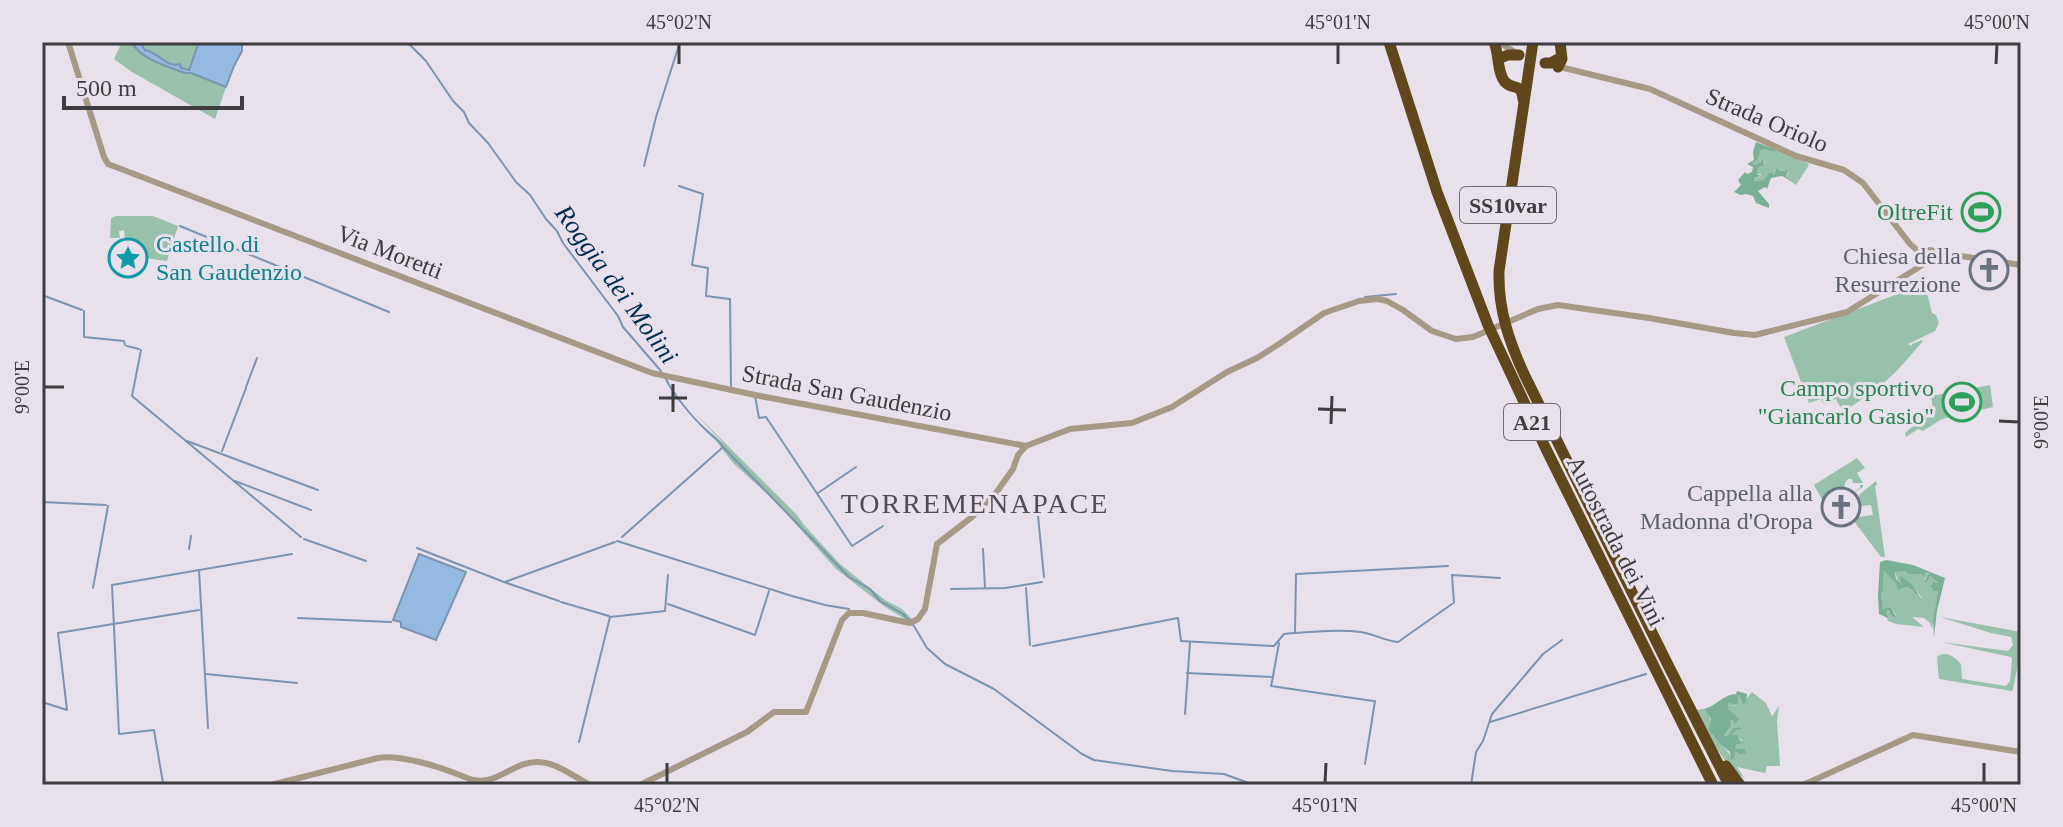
<svg xmlns="http://www.w3.org/2000/svg" width="2063" height="827" font-family="Georgia,serif">
  <rect width="100%" height="100%" fill="#e8e0eb"/>
  <!-- green -->
  <g fill="#98c1ac">
    <path d="M122,42h10c7,17 37,24 53,31h6l35,14 -11,32 -83,-47 -18,-13z"/>
    <path d="M140,42h59l-10,25 1,3 -10,-2v-4c-14,3 -25,-11 -37,-15z"/>
    <polygon points="1763,149 1774,152 1776,149 1807,163 1809,165 1796,185 1786,178 1788,173 1786,170 1780,171 1775,169 1774,175 1770,172 1765,180 1753,181 1754,178 1760,177 1761,174 1757,174 1758,168 1765,165 1765,162 1761,161 1755,165 1752,163 1760,153 1759,151"/>
    <polygon points="116,216 153,216 178,226 167,261 131,256 134,254 135,243 125,242 124,230 119,231 120,238 110,238 111,218"/>
    <path d="M1919,289l8,4 5,20 4,2 3,8 -4,8 -27,13 3,2 1,-2 10,-4 1,1c-15,17 -38,47 -58,53v3l-16,11h-6l-1,-2 -2,1 -4,-8 -13,5 -2,-5 -12,4 -25,-66 119,-45h9z"/>
    <polygon points="1990,385 1993,407 1942,419 1923,431 1918,429 1906,437 1905,433 1933,409 1931,396"/>
    <polygon points="693,411 797,515 804,525 840,564 885,600 902,609 913,620 908,621 885,607 836,569 775,501 733,463 716,441 705,431 723,443"/>
    <polygon points="1857,458 1865,468 1857,473 1863,483 1853,483 1852,479 1848,479 1845,483 1844,492 1847,496 1860,488 1860,485 1863,485 1863,487 1843,499 1846,503 1857,496 1858,517 1873,515 1871,505 1861,506 1859,495 1876,481 1877,485 1875,486 1885,557 1881,557 1844,508 1839,509 1836,503 1827,508 1814,485"/>
    <path d="M1884,571l12,13 1,6 9,-3 9,5 2,4 5,3c-6,-10 -12,-19 -23,-22l4,9c-7,-5 -6,-9 -8,-15h11l1,3h14l2,3 2,-4 4,1 -5,6 4,1 2,-5 8,5 1,2 -6,-1 -3,5 2,-1 2,6 4,-1 -6,38 -2,-6 -6,-5 -12,-1 12,10 -28,-3 -8,-3 -2,-7 1,-3 4,2 3,5 2,-3 -5,-8 -5,1 -3,3 -2,-17 2,-2z"/>
    <path d="M1940,617l81,15v18l-8,39 -1,2 -73,-12 -2,-22c9,-7 17,0 24,7l1,15 44,7 4,-5 2,-22 -1,-2 -70,-15 67,9 5,-6 -2,-8 -20,-4z"/>
    <path d="M1752,692l14,11 6,13 7,-10 -2,15 3,45h-13l-2,7 -28,-6 8,12 -9,-7 2,5 5,2 2,5 -3,1 -27,-39 -20,-36 9,-1c12,14 2,14 8,25 6,10 17,15 20,26l3,-10 3,4 -4,-8 8,-3v-3l-11,-5 6,-5 5,-1 -3,-2 -6,1 -5,9h-4l7,-11 -2,-5 3,-1 1,3c2,-8 0,-9 -5,-14v-4l3,-2 2,3 5,-2 1,-7 -6,4 4,-6h3l3,8z"/>
  </g>
  <!-- forest -->
  <g fill="#7ab095">
    <polygon points="1756,142 1776,150 1774,152 1763,149 1760,151 1760,153 1757,160 1752,163 1755,165 1763,160 1765,165 1758,168 1757,174 1761,176 1754,178 1754,181 1764,180 1770,172 1774,175 1776,168 1780,171 1788,170 1786,177 1791,181 1782,176 1771,178 1767,189 1765,187 1758,191 1769,204 1769,208 1756,203 1753,196 1746,194 1741,195 1734,192 1741,185 1738,180 1745,172 1747,174 1752,172 1753,167 1747,164 1754,160 1753,152"/>
    <path d="M1886,560l27,5 32,13 -8,33 -3,26 -1,-17 5,-29 -5,1 -1,-5h-2l3,-5 6,1 -9,-7 -2,5 -4,1 5,-9h-4l-1,4 -3,-3h-14l-1,-3 -11,1 1,7 6,6 -3,-8 2,-1 12,9 10,18c-5,-7 -9,-13 -17,-16l-9,3 -1,-6 -12,-13 -1,21 -2,2 2,16 3,-2 5,-1 5,10 -2,1 -6,-8 -2,3 2,5 -9,-4 -1,-19 2,-33z"/>
    <path d="M1737,691l10,3 -1,9 -3,1 -4,-9 -3,1 3,1 -1,7 -5,1 -3,-2 -2,2v4l11,10 -4,5 -3,-4 -2,1 1,5 -7,10h4l5,-8 6,-1 4,2 -6,1 -6,5h7v3l5,5 -7,2 -1,2 2,2h8l1,4 -6,1 -5,-3 -1,7 -3,2 -1,-8 -11,-9 -10,-13 2,-11 -7,-10c12,-3 20,-15 32,-15z"/>
  </g>
  <!-- water -->
  <g fill="#94bae1" stroke="#7a94b1" stroke-width="2">
    <path d="M132,42h8l5,8c13,2 21,18 35,14l1,4 8,2 10,-28h46l-3,2v7l-8,15 -8,21 -35,-14h-6c-16,-6 -46,-14 -53,-31z"/>
    <polygon points="419,554 466,572 436,640 404,628 401,627 401,622 393,620"/>
  </g>
  <g fill="none" stroke-linecap="round" stroke-linejoin="round">
    <!-- stream -->
    <g stroke="#7a94b1" stroke-width="2">
      <polyline points="407,42 426,61 453,101 464,112 469,123 488,143 516,182 530,195 546,219 557,231 563,243 618,316 623,327 661,371"/>
      <polyline points="644,166 656,117 680,42"/>
      <polyline points="679,186 703,194 692,265 708,268 706,296 730,299 731,386"/>
      <polyline points="180,226 389,312"/>
      <polyline points="42,295 82,310"/>
      <polyline points="1365,297 1396,294"/>
      <polyline points="84,311 84,337 124,341 125,345"/>
      <polyline points="127,346 139,349"/>
      <polyline points="141,350 132,396 301,537"/>
      <path d="M665,377c7,16 27,40 40,52 7,7 13,9 18,18l126,130 21,12 10,12 23,13 11,12 13,22 18,16 49,25 88,65 12,6 78,11 52,3 30,11"/>
      <polyline points="246,387 257,358"/>
      <polyline points="755,396 759,418 766,417 852,546 883,526"/>
      <polyline points="187,441 318,490"/>
      <polyline points="222,451 246,388"/>
      <polyline points="235,481 311,510"/>
      <polyline points="818,493 856,467"/>
      <polyline points="1036,495 1044,577"/>
      <polyline points="42,502 106,505"/>
      <polyline points="622,537 722,448"/>
      <polyline points="304,539 366,561"/>
      <polyline points="617,541 792,596 825,605 849,609"/>
      <polyline points="417,548 504,582 559,601"/>
      <polyline points="189,549 191,536"/>
      <polyline points="983,549 985,588"/>
      <polyline points="199,570 208,728"/>
      <polyline points="505,582 615,542"/>
      <polyline points="93,588 108,506"/>
      <polyline points="1026,588 1030,645"/>
      <polyline points="951,589 1005,588 1042,582"/>
      <polyline points="561,602 609,616"/>
      <polyline points="1454,603 1452,575 1500,578"/>
      <polyline points="668,604 755,635 769,591"/>
      <polyline points="298,618 391,622"/>
      <polyline points="1295,632 1296,574 1448,566"/>
      <path d="M1033,646l145,-28 3,23 93,5 10,-12c26,-2 52,-5 77,-2 13,2 24,9 37,10l54,-38"/>
      <polyline points="1187,673 1273,677 1271,686 1373,701"/>
      <polyline points="206,674 297,683"/>
      <polyline points="1273,676 1279,643"/>
      <polyline points="42,702 67,710 58,633 199,610"/>
      <polyline points="1185,714 1190,642"/>
      <polyline points="1490,722 1646,674"/>
      <polyline points="579,742 610,617 665,611 668,575"/>
      <polyline points="1365,764 1375,701"/>
      <polyline points="163,783 154,730 119,734 112,585 292,554"/>
      <polyline points="1471,785 1476,752 1483,741 1492,714 1543,654 1562,640"/>
    </g>
    <!-- minor -->
    <g stroke="#a69a86" stroke-width="6">
      <polyline points="68,42 104,157 108,164 652,373 760,396 1026,446 1070,429 1132,423 1172,407 1227,372 1257,358 1279,344 1324,313 1359,301 1377,299 1387,301 1403,310 1432,331 1456,339 1473,337 1538,309 1558,305 1649,318 1734,333 1755,335 1847,312 1932,259"/>
      <polyline points="1498,42 1515,52"/>
      <polyline points="1556,66 1650,89 1796,156 1844,170 1863,183 1910,244 1926,258"/>
      <circle cx="1930" cy="255" r="5"/>
      <polyline points="1934,252 2021,265"/>
      <path d="M271,785l107,-27c19,-4 60,8 79,16 6,2 11,5 17,6 23,5 42,-20 65,-18 18,1 36,15 51,23"/>
      <polyline points="640,785 747,732 774,712 806,712 842,620 849,613 863,613 910,623 918,619 925,609 937,544 972,517 996,493 1013,469 1018,455 1026,446"/>
      <polyline points="1803,785 1913,735 2021,752"/>
    </g>
    <!-- highway -->
    <g stroke="#60471b" stroke-width="11">
      <polyline points="1389,42 1437,192 1488,325 1546,449 1713,785"/>
      <path d="M1494,42c5,11 3,31 11,40 9,9 16,0 18,17"/>
      <path d="M1533,42l-34,229c-1,38 10,71 26,105l142,287 62,122"/>
      <polyline points="1503,57 1508,55 1519,55"/>
      <polyline points="1545,63 1551,63 1558,59"/>
      <polyline points="1558,67 1562,59 1560,42"/>
      <polyline points="1726,766 1740,785"/>
    </g>
  </g>
  <!-- ticks -->
  <path fill="none" stroke="#3f3c40" stroke-width="3" d="M679,64v-20M1338,64v-20M1996,64l1,-20M44,387h20M659,398h28M1318,409l28,1M673,412v-28M1999,421l20,1M1331,424l1,-28M667,783v-20M1325,783l1,-20M1984,783v-20"/>
  <!-- icons -->
  <defs>
    <symbol id="stadium-ring" viewBox="-11 -11 22 22"><circle r="9.5" fill="#e8e0eb" stroke="#2e9e5b" stroke-width="1.5"/><path d="M0-5a6.5 5 0 1 0 0 10a6.5 5 0 1 0 0-10ZM-3.5-1.8h7v3.6h-7Z" fill="#2e9e5b"/></symbol>
    <symbol id="sight-ring" viewBox="-11 -11 22 22"><circle r="9.5" fill="#e8e0eb" stroke="#0f9aa8" stroke-width="1.5"/><path d="M0-6L1.8-2.2L6-1.7L2.9 1.2L3.7 5.4L0 3.3L-3.7 5.4L-2.9 1.2L-6-1.7L-1.8-2.2Z" fill="#0f9aa8"/></symbol>
    <symbol id="church-ring" viewBox="-11 -11 22 22"><circle r="9.5" fill="#e8e0eb" stroke="#6b7280" stroke-width="1.5"/><path d="M-1.2-6h2.4v3.5h3.3v2.4h-3.3V6h-2.4V-.1h-3.3v-2.4h3.3Z" fill="#6b7280"/></symbol>
  </defs>
  <g fill-rule="evenodd">
    <use href="#stadium-ring" x="1959" y="190" width="44" height="44"/>
    <use href="#sight-ring" x="106" y="236" width="44" height="44"/>
    <use href="#church-ring" x="1967" y="248" width="44" height="44"/>
    <use href="#stadium-ring" x="1940" y="380" width="44" height="44"/>
    <use href="#church-ring" x="1819" y="485" width="44" height="44"/>
  </g>
  <g text-anchor="middle" stroke-width="6" stroke-linejoin="round" paint-order="stroke">
    <!-- shield labels -->
    <g fill="#e8e0eb" stroke="#726d73" stroke-width="2">
      <rect x="1460" y="187" width="96" height="36" rx="6"/>
      <rect x="1504" y="404" width="56" height="36" rx="6"/>
    </g>
    <g font-size="22" font-weight="bold" fill="#3f3c40">
      <text x="1508" y="213">SS10var</text>
      <text x="1532" y="430">A21</text>
    </g>
    <!-- street labels -->
    <g font-size="24" fill="#3f3c40" stroke="#e8e0eb">
      <text transform="translate(1767 120) rotate(23)" y="8">Strada Oriolo</text>
      <text transform="translate(390 252) rotate(21)" y="8">Via Moretti</text>
      <text transform="translate(847 393) rotate(11)" y="8">Strada San Gaudenzio</text>
      <text transform="translate(1616 541) rotate(63)" y="8">Autostrada dei Vini</text>
    </g>
    <!-- leisure labels -->
    <g font-size="24" fill="#27864d" stroke="#e8e0eb" text-anchor="end">
      <text x="1953" y="220">OltreFit</text>
      <text x="1934" y="396">Campo sportivo<tspan x="1934" dy="28">"Giancarlo Gasio"</tspan></text>
    </g>
    <!-- culture labels -->
    <g font-size="24" fill="#0d838f" stroke="#e8e0eb" text-anchor="start">
      <text x="156" y="252">Castello di<tspan x="156" dy="28">San Gaudenzio</tspan></text>
    </g>
    <!-- worship labels -->
    <g font-size="24" fill="#5b616d" stroke="#e8e0eb" text-anchor="end">
      <text x="1961" y="264">Chiesa della<tspan x="1961" dy="28">Resurrezione</tspan></text>
      <text x="1813" y="501">Cappella alla<tspan x="1813" dy="28">Madonna d'Oropa</tspan></text>
    </g>
    <!-- water labels -->
    <g font-size="26" font-style="italic" fill="#002c50" stroke="#e8e0eb">
      <text transform="translate(617 284) rotate(54)" y="9">Roggia dei Molini</text>
    </g>
    <!-- quarter labels -->
    <g font-size="28" letter-spacing="2" fill="#524b53" stroke="#e8e0eb">
      <text x="975" y="513">TORREMENAPACE</text>
    </g>
  </g>
  <!-- border -->
  <rect width="2063" height="827" fill="none" stroke="#e8e0eb" stroke-width="88"/>
  <!-- scale -->
  <path d="M64 96v12h178v-12" fill="none" stroke="#3f3c40" stroke-width="4"/>
  <text x="76" y="96" font-size="24" fill="#3f3c40" stroke="#e8e0eb" stroke-width="6" paint-order="stroke">500 m</text>
  <rect x="44" y="44" width="1975" height="739" fill="none" stroke="#3f3c40" stroke-width="3"/>
  <g font-size="20" text-anchor="middle" fill="#3f3c40">
    <text x="679" y="29">45°02'N</text>
    <text x="1338" y="29">45°01'N</text>
    <text x="1997" y="29">45°00'N</text>
    <text transform="translate(22 387) rotate(-90)" y="7">9°00'E</text>
    <text transform="translate(2041 422) rotate(-90)" y="7">9°00'E</text>
    <text x="667" y="812">45°02'N</text>
    <text x="1325" y="812">45°01'N</text>
    <text x="1984" y="812">45°00'N</text>
  </g>
</svg>
